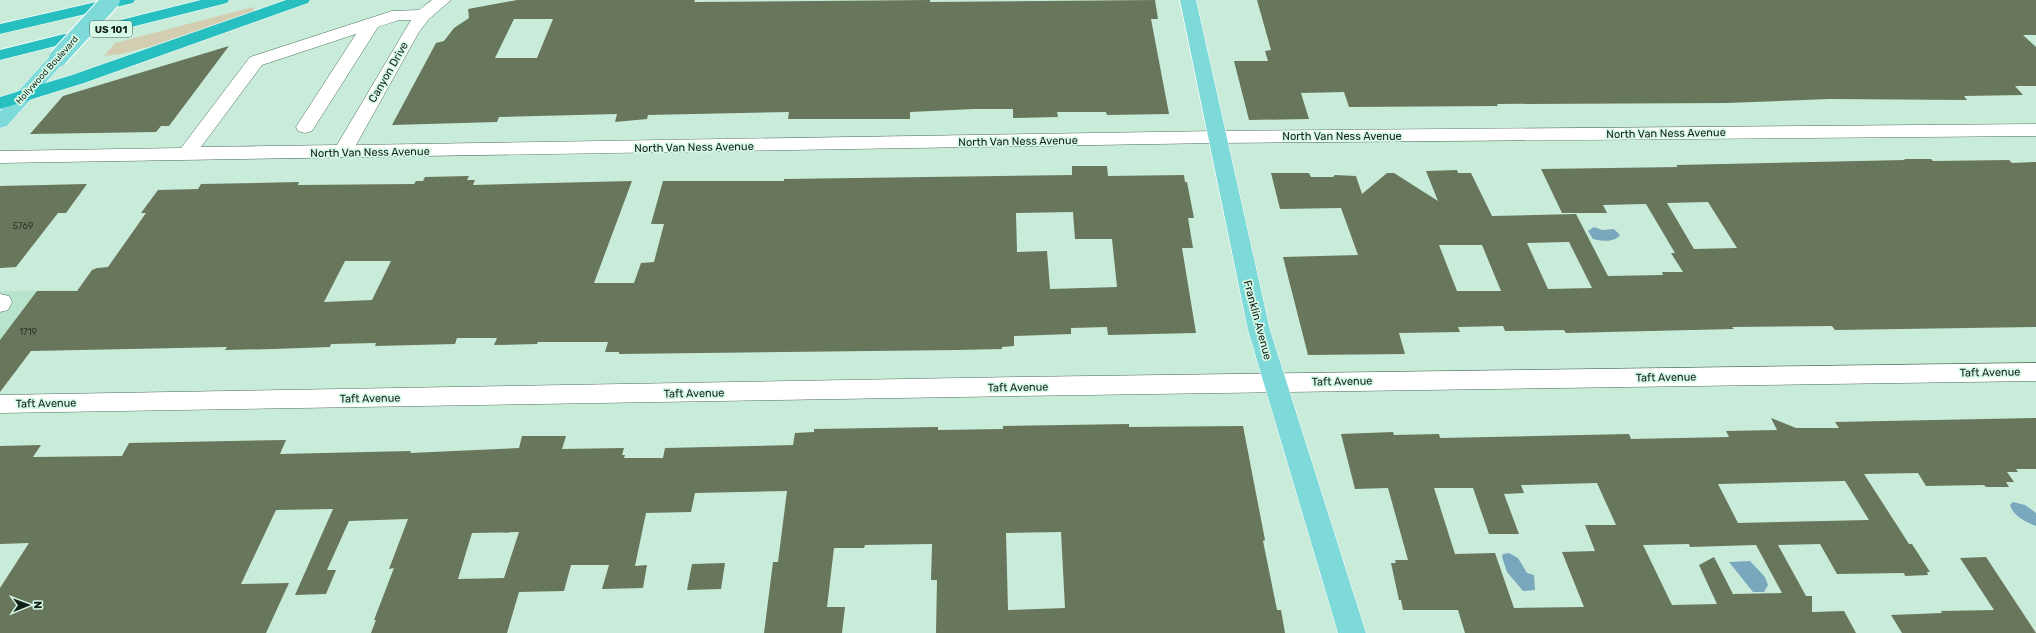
<svg xmlns="http://www.w3.org/2000/svg" width="2036" height="633" font-family="Rubik,sans-serif">
  <rect width="100%" height="100%" fill="#c9ecda"/>
  <!-- built -->
  <polygon fill="#b8e3cd" points="75,290 13,374 0,375 0,291"/>
  <!-- green -->
  <polygon fill="#d3cdb1" points="253,7 254,11 152,46 121,54 104,56 115,43"/>
  <!-- water -->
  <g fill="#79a8be">
    <path d="M1594,227l8,3 12,-1 6,6c-6,8 -18,6 -27,4l-5,-8z"/>
    <path d="M2013,502l12,3 11,8v13c-10,-4 -23,-10 -26,-21z"/>
    <polygon points="1509,553 1518,558 1527,573 1534,575 1535,590 1523,591 1507,572 1502,557 1503,554"/>
    <polygon points="1750,561 1765,577 1768,585 1764,592 1753,592 1729,562"/>
  </g>
  <!-- building -->
  <g fill="#68765b" fill-rule="evenodd">
    <path d="M517,0h178l-1,2 236,-2v2l225,-2 3,19h-7l18,95 -62,1 -1,-3h-49l1,5 -45,1v-9h-39l-64,3v7h-122l1,-7 -141,3 -1,4 -32,3 2,-8 -118,3 -2,5 -105,3 44,-82 8,-2 10,-13 15,-10 -1,-9zM514,19h39l-16,39h-42z"/>
    <polygon points="1257,0 2036,0 2036,35 2023,35 2036,47 2036,86 2015,86 2023,95 1964,96 1967,100 1829,99 1727,103 1497,104 1498,106 1349,107 1344,92 1301,93 1309,119 1249,120 1234,61 1268,61 1265,51 1271,50"/>
    <polygon points="229,46 169,126 161,126 156,132 30,134 63,96"/>
    <path d="M1904,159h27l2,2 76,-1 3,3 24,-1v165l-201,3 -3,-4 -100,1 2,2 -168,4 -2,-3 -59,1 -2,-5 -45,1 2,5 -61,1 6,21 -97,1 -25,-98 75,-2 -17,-47 -61,1 -9,-36h38l2,4h22l2,-2 21,1 6,18 25,-21h7l44,28 -12,-30 31,-1 1,3h13l21,43 84,-2 32,62 55,-1 -1,-3h21l-12,-19h4l-29,-49 -43,1 4,8h-45l-21,-44 137,-2 -2,-2 229,-5zM1708,202l29,46 -43,1 -27,-46zM1567,242h2l23,46 -44,1 -21,-46zM1439,245h43l19,46h-44z"/>
    <path d="M1072,166h35l1,10 76,-1 1,7h2l7,36h-6l5,30h-11l14,85 -88,2 -1,-8 -36,1v6l-57,2v10l-12,1v2l-45,1 -338,4v-2h-14l3,-10h-70l-1,2 -43,1 3,-7h-40l-2,6 -80,2 1,-3 -45,1 -1,3 -57,2 -48,1 2,-3 -196,4 -31,41v-52l37,-49h40l15,-21 5,-2 11,-1 38,-54h-5l17,-23 40,-1 3,-5 98,-2 -1,3 116,-1 2,-3h7l2,-4 44,-1 -2,4h8l-2,5 159,-4 -38,102h40l7,-20 13,-1 10,-38h-13l12,-43h121v-2l288,-4zM1073,212l2,27h37l5,48 -67,2 -3,-38 -30,1 -1,-39zM345,261h46l-19,39 -48,2z"/>
    <polygon points="87,184 66,213 58,213 16,267 0,268 0,186"/>
    <path d="M1771,418l25,10h43l-4,-6 201,-4v51h-20l2,3h-11l7,10h-8l3,5h-23l-2,-2 -58,1 -8,-13 -54,1 45,70h3l18,28h-3l1,3 -23,1 -1,-3 -67,1 -17,-30 -42,1 28,51h6v16l32,-1 12,22h-391l-7,-23h-55l-2,-10h-2l-8,-37h5l-1,-3h13l-20,-72 -33,1 -14,-55 52,-2 1,3 45,-1 1,4 189,-4 2,5 98,-2 -3,-6 51,-1zM1845,481l24,39 -131,3 -20,-39zM1597,483l19,42h-31l10,26 -33,1 22,55 -70,1 -19,-55 -40,1 -21,-66h39l16,46h30l-15,-40 20,-1 -3,-8zM1689,544l1,3 66,-2 26,48 -49,1 -19,-37 -15,8 18,39 -45,1 -29,-60z"/>
    <path d="M1129,424v3l114,-1 22,114 -2,1 14,69h4l4,23h-349l1,-53h-6l1,-36 -67,1 -1,3h-30l-7,59h18l-3,26h-78l9,-71h5l9,-71 -92,2 -4,19 -45,1 -11,53 12,-1 -4,23 -41,1 7,-24h-38l-7,26 -45,1 -12,41h-136l5,-13h-2l20,-52 -5,1 19,-50 -59,2 -22,49h9l-10,24 -31,1 38,-86 -57,1 -35,74 48,-1 -23,50h-266v-45l29,-45 -29,1v-98l41,-1 -8,12 89,-1 7,-13 157,-3 -6,14 131,-3 -1,2 109,-5 3,-12h44l-4,13 62,-1 -2,7h3l-1,3h39l2,-10 128,-3 2,-12 19,-1v-3l124,-2v3l65,-1v-3zM519,532l-15,46 -46,1 14,-46zM1061,532l4,76 -57,2 -2,-77z"/>
    <polygon points="1986,557 2036,633 1902,633 1891,615 1942,613 1941,611 1994,610 1960,558"/>
    <polygon points="725,563 721,589 687,590 692,564"/>
  </g>
  <g fill="none" stroke-linecap="round" stroke-linejoin="round">
    <defs>
      <g id="minor">
        <path d="M432,0h19l-22,19 -10,13 -63,113 861,-14 819,-7v12l-819,7 -1217,20v-12l181,-3 69,-91 142,-46 27,-1zM399,20h12l-74,125 -136,2 61,-82 94,-31 -60,93 2,4 7,2 7,-2 66,-104z"/>
        <polygon points="0,294 9,296 12,302 8,310 0,312"/>
        <polygon points="2036,363 2036,381 1018,396 0,413 0,395 1018,377"/>
      </g>
      <g id="major">
        <polygon points="1180,0 1196,0 1270,330 1366,633 1338,633 1248,330"/>
        <polygon points="58,53 64,54 67,58 64,62 7,126 0,128 0,111 52,54"/>
      </g>
      <g id="highway">
        <polygon points="105,0 135,0 133,3 0,34 0,24"/>
        <polygon points="201,0 229,0 227,3 0,60 0,50"/>
        <polygon points="286,0 310,0 308,3 84,83 0,109 0,97 72,75"/>
      </g>
    </defs>
    <!-- minor casing -->
    <use href="#minor" stroke="#4f6f5f" stroke-width="1"/>
    <!-- major casing -->
    <use href="#major" stroke="#fff" stroke-width="1"/>
    <!-- highway casing -->
    <use href="#highway" stroke="#fff" stroke-width="1"/>
    <!-- minor -->
    <use href="#minor" fill="#fff" fill-rule="evenodd"/>
    <!-- major -->
    <use href="#major" fill="#7ed9d9" fill-rule="evenodd"/>
    <!-- highway -->
    <use href="#highway" fill="#28bfc0" fill-rule="evenodd"/>
    <defs>
      <polyline id="major-bridge" points="58,58 111,0"/>
    </defs>
    <!-- major-bridge casing -->
    <use href="#major-bridge" stroke="#fff" stroke-width="20" stroke-linecap="butt"/>
    <!-- major-bridge -->
    <use href="#major-bridge" stroke="#7ed9d9" stroke-width="18"/>
  </g>
  <g text-anchor="middle" stroke-width="3.5" stroke-linejoin="round" paint-order="stroke">
    <!-- far-street labels -->
    <g font-size="9" fill="#13201a" stroke="#d6fae7">
      <text transform="translate(47 70) rotate(-48)" y="3">Hollywood Boulevard</text>
    </g>
    <!-- number labels -->
    <g font-size="9" fill="#28362a">
      <text x="23" y="229">5769</text>
      <text x="28" y="335">1719</text>
    </g>
    <!-- shield labels -->
    <rect fill="#d6fae7" stroke="#4e6158" stroke-width="1" x="90" y="21" width="42" height="16" rx="3"/>
    <g font-size="10" font-weight="bold" fill="#13201a">
      <text x="111" y="33">US 101</text>
    </g>
    <!-- street labels -->
    <g font-size="11" fill="#13201a" stroke="#d6fae7">
      <text transform="translate(388 72) rotate(-60)" y="4">Canyon Drive</text>
      <text transform="translate(1666 133) rotate(-1)" y="4">North Van Ness Avenue</text>
      <text x="1342" y="140">North Van Ness Avenue</text>
      <text transform="translate(1018 141) rotate(-1)" y="4">North Van Ness Avenue</text>
      <text transform="translate(694 147) rotate(-1)" y="4">North Van Ness Avenue</text>
      <text transform="translate(370 152) rotate(-1)" y="4">North Van Ness Avenue</text>
      <text transform="translate(1258 320) rotate(75)" y="4">Franklin Avenue</text>
      <text transform="translate(1990 372) rotate(-1)" y="4">Taft Avenue</text>
      <text transform="translate(1666 377) rotate(-1)" y="4">Taft Avenue</text>
      <text transform="translate(1342 381) rotate(-1)" y="4">Taft Avenue</text>
      <text transform="translate(1018 387) rotate(-1)" y="4">Taft Avenue</text>
      <text transform="translate(694 393) rotate(-1)" y="4">Taft Avenue</text>
      <text transform="translate(370 398) rotate(-1)" y="4">Taft Avenue</text>
      <text transform="translate(46 403) rotate(-1)" y="4">Taft Avenue</text>
    </g>
  </g>
  <!-- north arrow -->
  <g transform="translate(28 605) rotate(89)" stroke="#d6fae7" stroke-width="3" paint-order="stroke">
  <path d="M0-3L7 15L0 10L-7 15Z" fill="#13201a"/>
  <text y="-6" font-size="11" font-weight="bold" text-anchor="middle" fill="#13201a">N</text>
  </g>
</svg>
